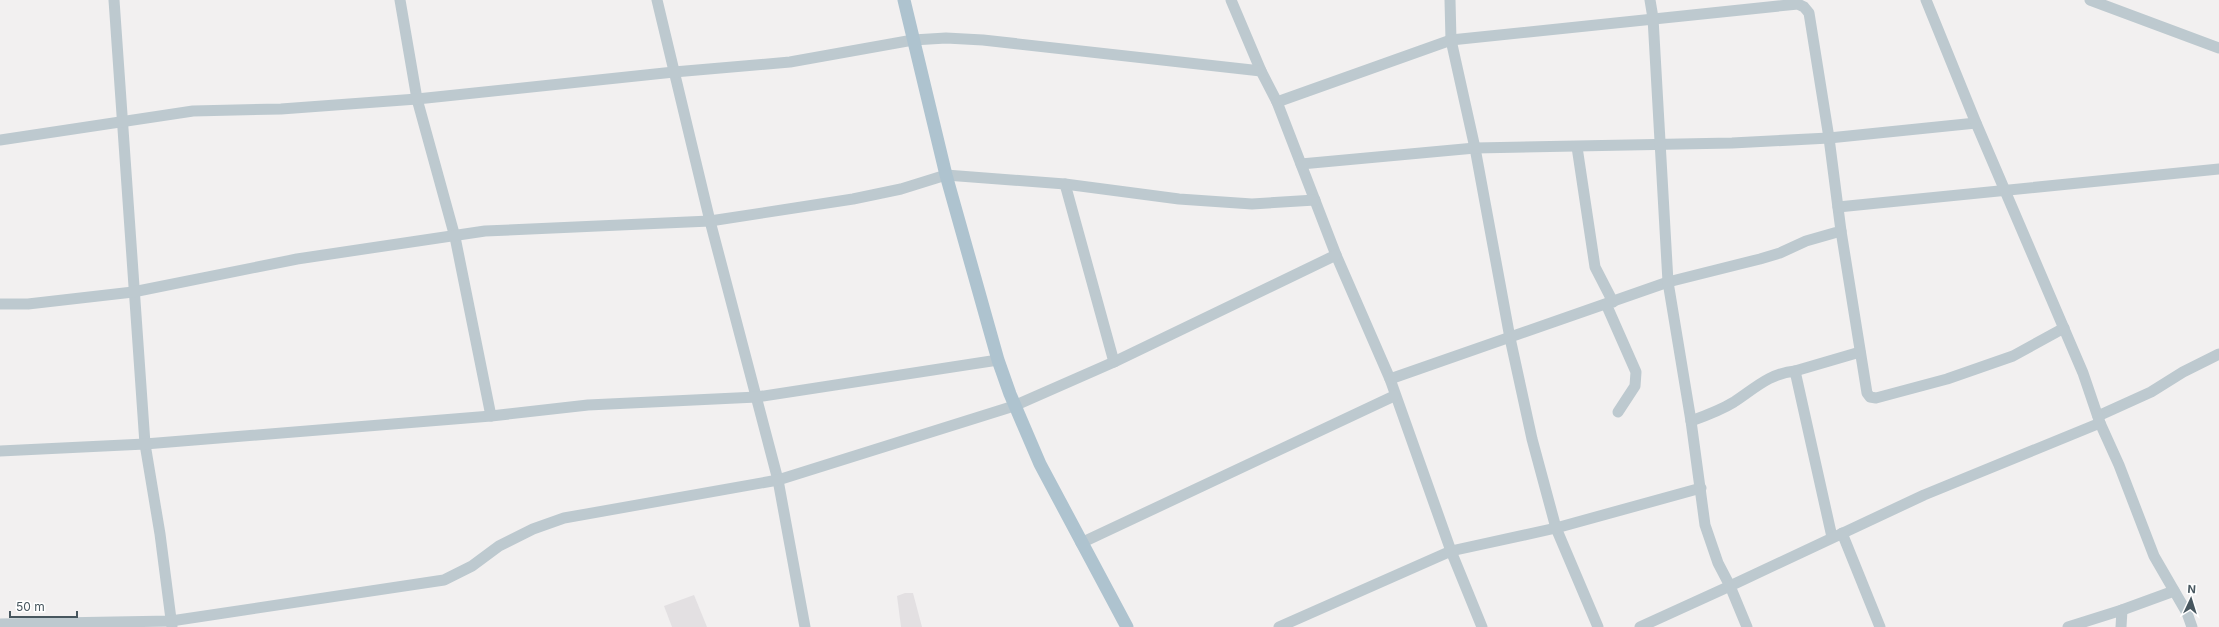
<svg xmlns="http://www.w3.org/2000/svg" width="2219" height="627" font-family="Inter,sans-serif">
  <rect width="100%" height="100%" fill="#f2f0f0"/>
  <!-- education -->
  <g fill="#e3e0e2">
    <polygon points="905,593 913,593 922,627 901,627 897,596"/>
    <polygon points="694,595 707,627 672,627 664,606"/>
  </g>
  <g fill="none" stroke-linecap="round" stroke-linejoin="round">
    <!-- minor -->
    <g stroke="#bdc9cf" stroke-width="11">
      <polyline points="114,0 145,444 160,534 172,627"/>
      <polyline points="400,0 417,99 455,237 491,416"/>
      <polyline points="657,0 710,221 778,480 805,627"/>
      <polyline points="1231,0 1261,71 1277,102 1336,255 1390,379 1451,551 1482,627"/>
      <polyline points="1450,0 1451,40 1475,148 1510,338 1532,439 1556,528 1598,627"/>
      <polyline points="2090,0 2219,48"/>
      <polyline points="1277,102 1451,40 1798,4 1804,7 1809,13 1829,138 1841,231 1806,241 1780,253 1760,259 1668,282 1390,379"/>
      <polyline points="0,140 193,111 281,109 417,99 674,72 790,62 913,40 946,38 983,40 1261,71"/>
      <polyline points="1577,147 1595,267 1613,302"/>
      <polyline points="1301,164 1475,148 1732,143 1829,138 1976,123"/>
      <polyline points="1065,184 1114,362"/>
      <polyline points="1838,207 2219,169"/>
      <polyline points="1841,231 1867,393 1870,397 1876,398 1947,379 2013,356 2064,328"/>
      <polyline points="0,304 28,304 133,292 297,259 485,231 710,221 853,199 901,189 946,175 1065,184 1179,199 1252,204 1315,200"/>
      <polyline points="1606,304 1636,372 1635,386 1618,412"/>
      <polyline points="1795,371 1860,352"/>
      <polyline points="2098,416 2151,392 2183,372 2219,354"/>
      <path d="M1691,421c14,-5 30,-11 43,-19 20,-13 36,-29 61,-31l37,166"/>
      <polyline points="2100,423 2119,465 2154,556 2187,613 2192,627"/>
      <polyline points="0,451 145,444 491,416 588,405 757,397 998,360"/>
      <polyline points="1842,533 1880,627"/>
      <polyline points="1081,543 1394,396"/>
      <polyline points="2122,610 2174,591"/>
      <polyline points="0,624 171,621 444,580 472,566 499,546 533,529 564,518 778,480 1014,406 1114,362 1336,255"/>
      <polyline points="1279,627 1451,551 1556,528 1701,488"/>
      <polyline points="1640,627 1730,586 1718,563 1705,525 1691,421 1668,282 1653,18 1650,0"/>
      <polyline points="1747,627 1730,586 1924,495 2100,423 2083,373 1976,123 1926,0"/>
      <polyline points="2068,627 2122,610 2121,627"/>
    </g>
    <!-- major -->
    <polyline stroke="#aec3cf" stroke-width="13" points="904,0 946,175 998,360 1010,394 1040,464 1127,627"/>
  </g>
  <!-- north arrow -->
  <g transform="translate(2191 599) rotate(4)" stroke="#ffffff" stroke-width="3" paint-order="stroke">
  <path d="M0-3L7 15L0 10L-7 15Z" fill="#47565e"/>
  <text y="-6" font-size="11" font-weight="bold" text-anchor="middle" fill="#47565e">N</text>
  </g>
  <!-- scale -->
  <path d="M10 611v6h67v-6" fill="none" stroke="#47565e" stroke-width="2"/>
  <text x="16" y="611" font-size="12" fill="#47565e" stroke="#ffffff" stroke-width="3" paint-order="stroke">50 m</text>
</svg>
